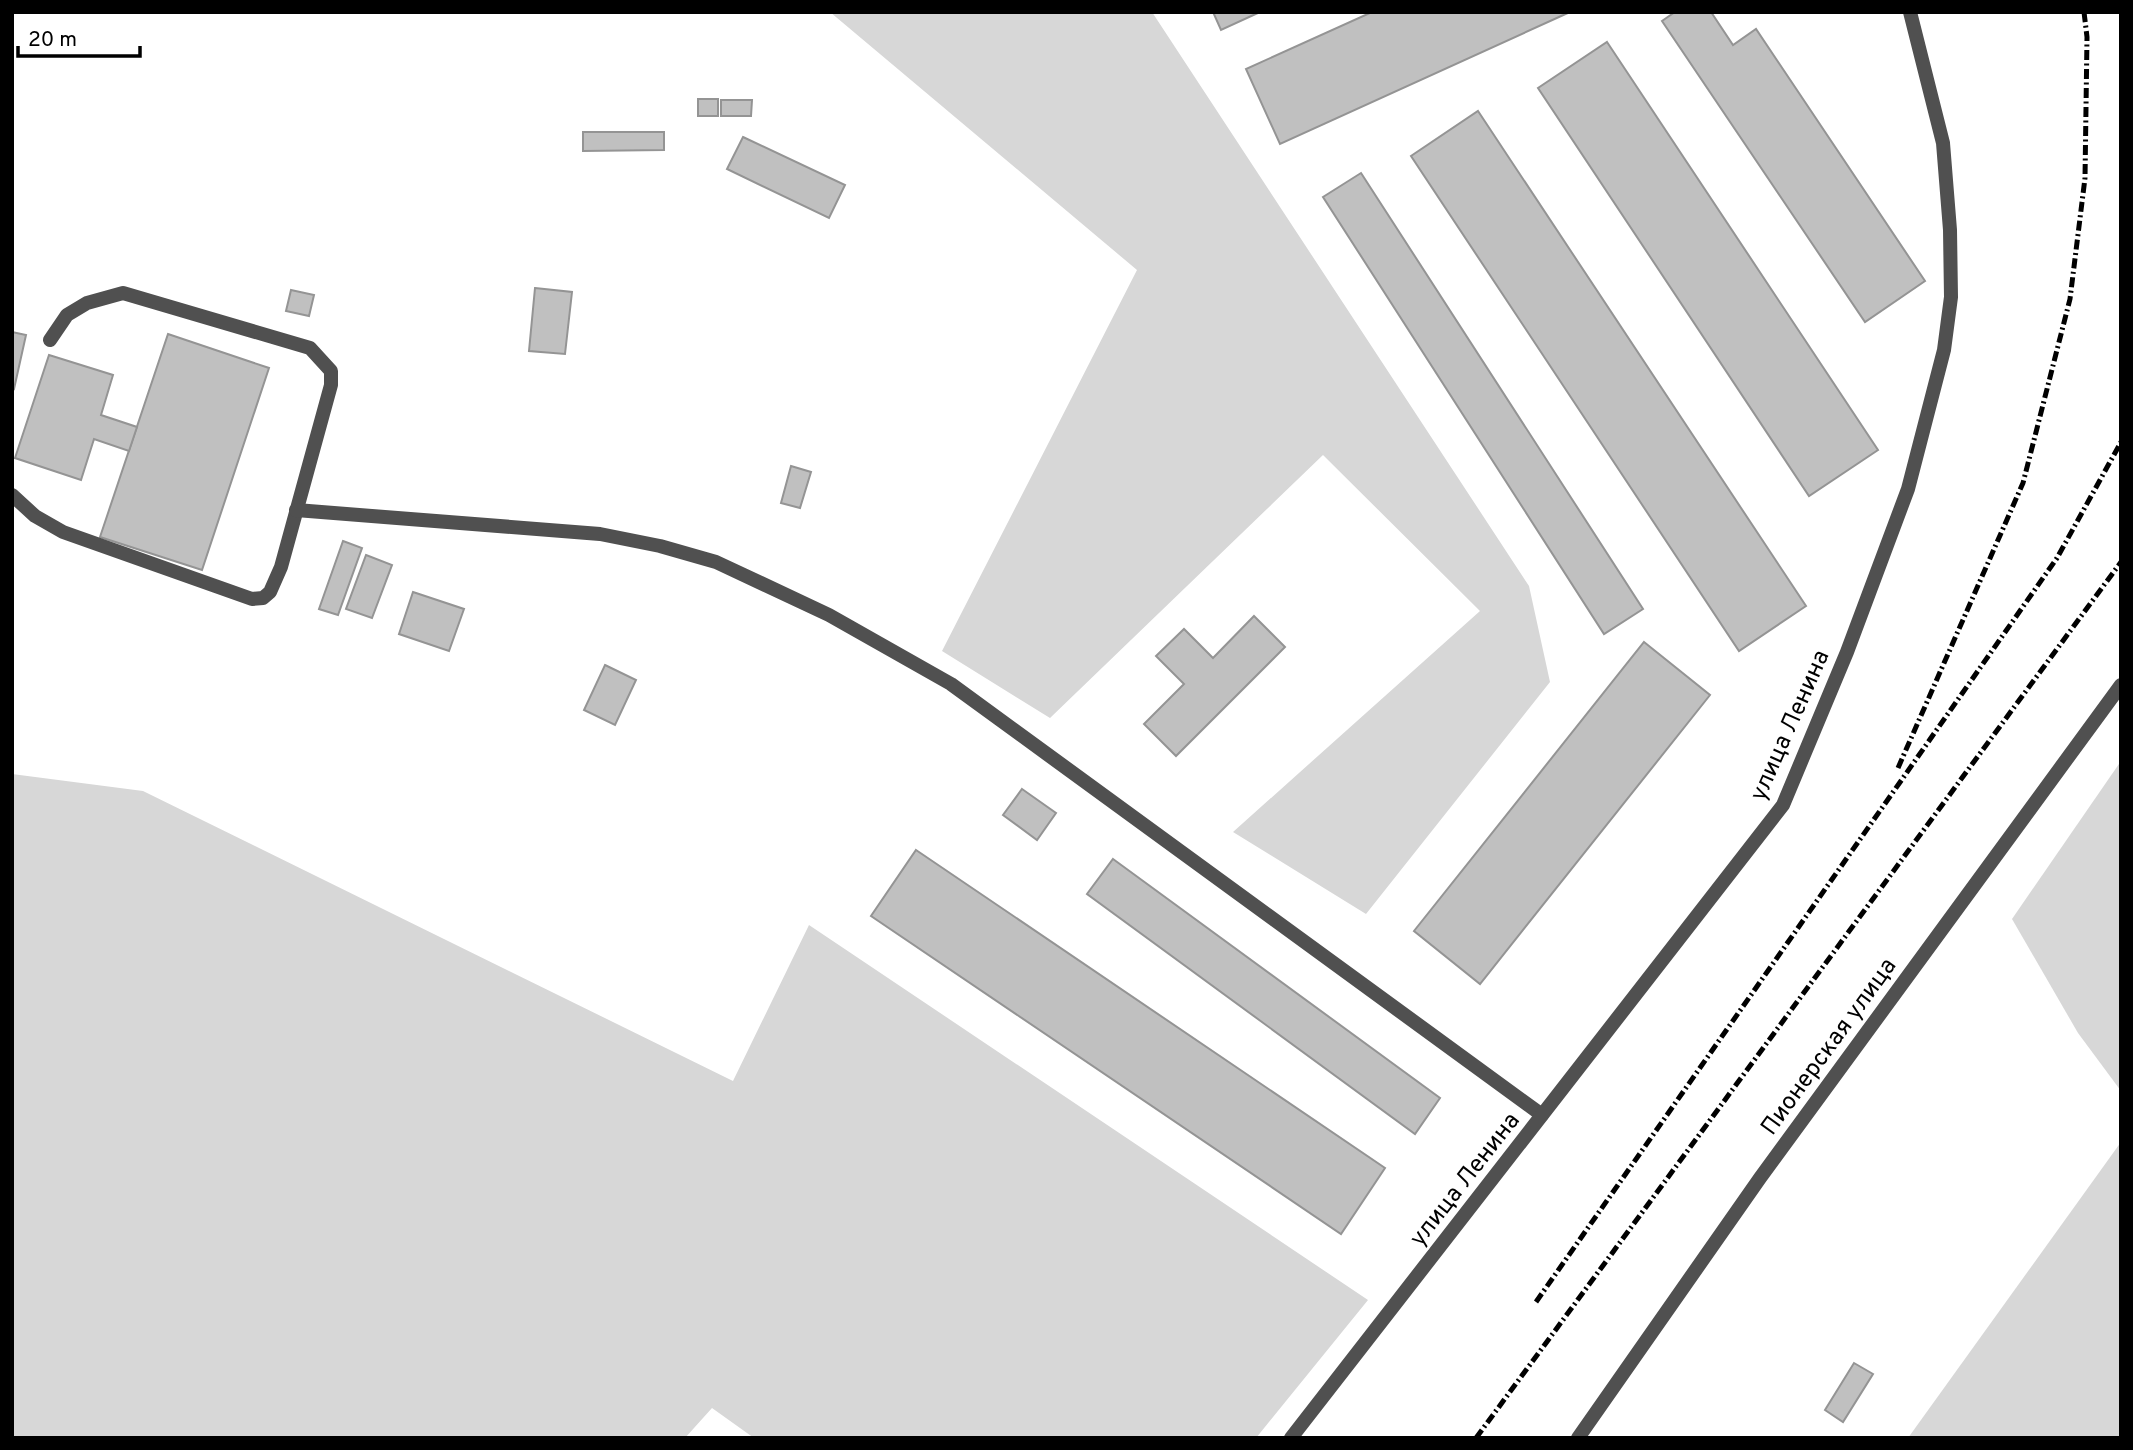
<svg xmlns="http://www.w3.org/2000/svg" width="2133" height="1450" font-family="Overpass,sans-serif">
  <rect width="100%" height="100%" fill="#fff"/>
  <!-- green -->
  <g fill="#d7d7d7">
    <polygon points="830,12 1152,12 1529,586 1550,682 1366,914 1233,832 1480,611 1323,455 1050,718 942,651 1137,270"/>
    <polygon points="2121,761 2121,1091 2078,1033 2012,919"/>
    <polygon points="12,774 143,791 733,1081 809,925 1368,1300 1256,1438 754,1438 712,1408 685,1438 12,1438"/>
    <polygon points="2121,1142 2121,1438 1908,1438"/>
  </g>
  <!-- building -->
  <g fill="#c0c0c0" stroke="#949494" stroke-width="2">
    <polygon points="1213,12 1260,12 1221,30"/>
    <polygon points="1372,12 1570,12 1280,144 1246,69"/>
    <polygon points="1675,12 1711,12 1733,45 1756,29 1925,281 1865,322 1662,21"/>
    <polygon points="1607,42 1878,450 1809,496 1538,88"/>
    <rect x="698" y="99" width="20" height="17"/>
    <polygon points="721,100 752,100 751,116 721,116"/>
    <polygon points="1478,111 1806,606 1739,651 1411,156"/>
    <polygon points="583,132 664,132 664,150 583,151"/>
    <polygon points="743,137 845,185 829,218 727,169"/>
    <polygon points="1361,173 1643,609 1604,634 1323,197"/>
    <polygon points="535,288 572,292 565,354 529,351"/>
    <polygon points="291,290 314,295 309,316 286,311"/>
    <polygon points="12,332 26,335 14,389 12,388"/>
    <polygon points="168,334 269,368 202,570 100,537"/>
    <polygon points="49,355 113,375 101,415 137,427 129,451 94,439 81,480 15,458"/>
    <polygon points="791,466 811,472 800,508 781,503"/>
    <polygon points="343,541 362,548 338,615 319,609"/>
    <polygon points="366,555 392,565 372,618 346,609"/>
    <polygon points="413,592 464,609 449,651 399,634"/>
    <polygon points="1254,616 1285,647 1176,756 1144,724 1184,684 1156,656 1184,629 1213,658"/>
    <polygon points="1644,642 1710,695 1480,984 1414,931"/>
    <polygon points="605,665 636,680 615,725 584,710"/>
    <polygon points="1022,789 1056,813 1037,840 1003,815"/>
    <polygon points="916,850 1385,1168 1341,1234 871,916"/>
    <polygon points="1113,859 1440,1098 1415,1134 1087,894"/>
    <polygon points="1854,1363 1873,1374 1843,1422 1825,1410"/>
  </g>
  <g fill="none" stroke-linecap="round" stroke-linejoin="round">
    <!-- service -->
    <g stroke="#505050" stroke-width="14">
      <polyline points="12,495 35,516 63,532 252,599 263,598 270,592 281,567 331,385 331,371 310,348 123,293 87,303 67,315 50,340"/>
      <polyline points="296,510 600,534 660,546 716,562 829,615 951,684 1542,1115"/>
    </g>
    <!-- minor -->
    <g stroke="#505050" stroke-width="14">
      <polyline points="1291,1438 1783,805 1847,652 1908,489 1944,350 1951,297 1950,230 1943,143 1910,12"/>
      <polyline points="1578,1438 1760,1178 2121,685"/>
    </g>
    <!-- rail -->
    <g stroke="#000" stroke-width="5" stroke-dasharray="10 3.5 2 3.5" stroke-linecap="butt">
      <polyline points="1898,768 2023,483 2070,299 2085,178 2087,37 2084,12"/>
      <polyline points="1536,1302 2057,558 2121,442"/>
      <polyline points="1476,1438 2121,562"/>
    </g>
  </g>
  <g text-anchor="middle" stroke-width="5" stroke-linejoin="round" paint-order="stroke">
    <!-- street labels -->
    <g font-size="24" fill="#000" stroke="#fff">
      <text transform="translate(1789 725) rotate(-66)" y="8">улица Ленина</text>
      <text transform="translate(1828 1046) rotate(-54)" y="8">Пионерская улица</text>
      <text transform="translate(1464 1179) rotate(-52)" y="8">улица Ленина</text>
    </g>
  </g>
  <!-- border -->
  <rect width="2133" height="1450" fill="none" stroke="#000000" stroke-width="28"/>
  <!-- scale -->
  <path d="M18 46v10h122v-10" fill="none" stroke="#000000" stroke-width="3.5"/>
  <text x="28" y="46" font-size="21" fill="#000000" stroke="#ffffff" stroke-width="5" paint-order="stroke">20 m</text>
</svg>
